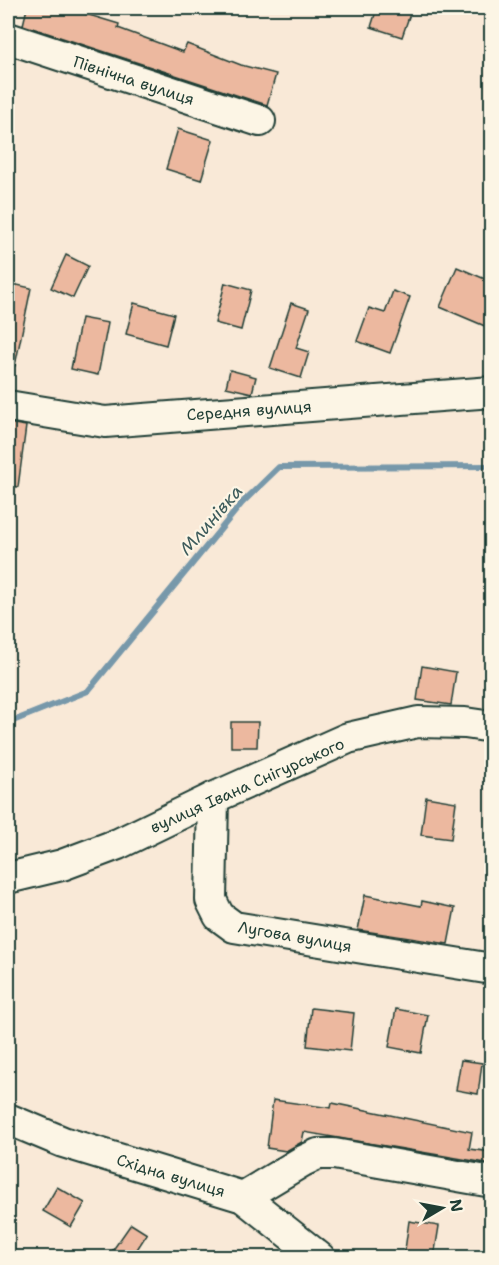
<svg xmlns="http://www.w3.org/2000/svg" width="499" height="1265" font-family="'Shantell Sans',sans-serif">
  <rect width="100%" height="100%" fill="#f9e9d7"/>
  <filter id="ink" filterUnits="userSpaceOnUse"><feTurbulence type="fractalNoise" baseFrequency=".0167" numOctaves="2"/><feDisplacementMap in="SourceGraphic" scale="12" xChannelSelector="R" yChannelSelector="G"/><feConvolveMatrix kernelMatrix="1 2 1 2 8 2 1 2 1" color-interpolation-filters="sRGB"/></filter>
  <g filter="url(#ink)">
    <g fill="none" stroke-linecap="round" stroke-linejoin="round">
      <!-- stream -->
      <polyline stroke="#7798aa" stroke-width="6" points="8,723 88,691 242,503 279,467 492,466"/>
    </g>
    <!-- building -->
    <g fill="#ecb89f" stroke="#1f3d34" stroke-width="1.5">
      <polygon points="27,8 66,8 119,24 118,28 183,52 187,44 241,65 276,74 267,105 23,25"/>
      <polygon points="377,8 412,8 402,37 371,27"/>
      <polygon points="178,129 213,140 201,180 166,169"/>
      <polygon points="66,255 88,266 73,298 51,288"/>
      <polygon points="457,267 492,282 492,329 440,307"/>
      <polygon points="8,283 31,288 15,366 8,365"/>
      <polygon points="225,283 251,290 241,330 215,323"/>
      <polygon points="393,291 410,297 390,353 357,341 369,308 385,313"/>
      <polygon points="134,303 174,314 166,345 126,334"/>
      <polygon points="291,303 309,309 296,348 309,352 301,378 270,368"/>
      <polygon points="81,318 108,323 98,375 71,369"/>
      <polygon points="230,370 256,377 252,393 226,387"/>
      <polygon points="8,423 26,426 18,487 8,486"/>
      <polygon points="422,666 456,672 451,705 417,700"/>
      <polygon points="231,722 258,722 257,747 231,747"/>
      <polygon points="426,797 456,802 451,839 421,835"/>
      <polygon points="365,895 421,906 422,901 455,908 448,944 358,930"/>
      <polygon points="311,1008 354,1013 350,1051 307,1046"/>
      <polygon points="396,1009 428,1015 421,1053 389,1047"/>
      <polygon points="461,1060 482,1063 478,1094 456,1090"/>
      <polygon points="273,1100 331,1108 332,1103 472,1132 469,1149 492,1152 492,1164 304,1132 302,1142 286,1151 267,1148"/>
      <polygon points="57,1187 85,1203 71,1227 43,1211"/>
      <polygon points="409,1221 439,1226 434,1257 404,1257"/>
      <polygon points="131,1224 147,1234 132,1257 108,1257"/>
    </g>
    <g fill="none" stroke-linecap="round" stroke-linejoin="round">
      <defs>
        <g id="minor">
          <polyline points="8,38 260,121"/>
          <polyline points="8,406 105,422 492,392"/>
          <polyline points="213,798 211,900 219,916 234,927 492,969"/>
          <polyline points="8,878 62,865 118,844 213,798 348,738 418,722 465,723 492,727"/>
          <polyline points="8,1119 63,1142 243,1197 320,1258"/>
          <polyline points="243,1197 303,1161 318,1154 334,1154 492,1182"/>
        </g>
      </defs>
      <!-- minor casing -->
      <use href="#minor" stroke="#1f3d34" stroke-width="34"/>
      <!-- minor -->
      <use href="#minor" stroke="#fcf5e5" stroke-width="30"/>
    </g>
  </g>
  <g text-anchor="middle" stroke-width="4.5" stroke-linejoin="round" paint-order="stroke">
    <!-- street labels -->
    <g font-size="16" fill="#1f3d34" stroke="#fcf5e5">
      <text transform="translate(134 80) rotate(18)" y="6">Північна вулиця</text>
      <text transform="translate(249 410) rotate(-4)" y="6">Середня вулиця</text>
      <text transform="translate(247 785) rotate(-24)" y="6">вулиця Івана Снігурського</text>
      <text transform="translate(295 936) rotate(10)" y="6">Лугова вулиця</text>
      <text transform="translate(171 1175) rotate(17)" y="6">Східна вулиця</text>
    </g>
    <!-- water labels -->
    <g font-size="18" font-style="italic" fill="#3c5b5b" stroke="#fcf5e5">
      <text transform="translate(211 520) rotate(-49)" y="6">Млинівка</text>
    </g>
  </g>
  <!-- margin -->
  <rect width="499" height="1265" fill="none" stroke="#fcf5e5" stroke-width="30"/>
  <rect x="15" y="15" width="469" height="1235" fill="none" stroke="#1f3d34" stroke-width="2" filter="url(#ink)"/>
  <!-- north arrow -->
  <g transform="translate(442 1208) rotate(80)" stroke="#fcf5e5" stroke-width="4.5" paint-order="stroke">
  <path d="M0-4.5L10 22L0 15L-10 22Z" fill="#1f3d34"/>
  <text y="-9" font-size="16" font-weight="bold" text-anchor="middle" fill="#1f3d34">N</text>
  </g>
</svg>
